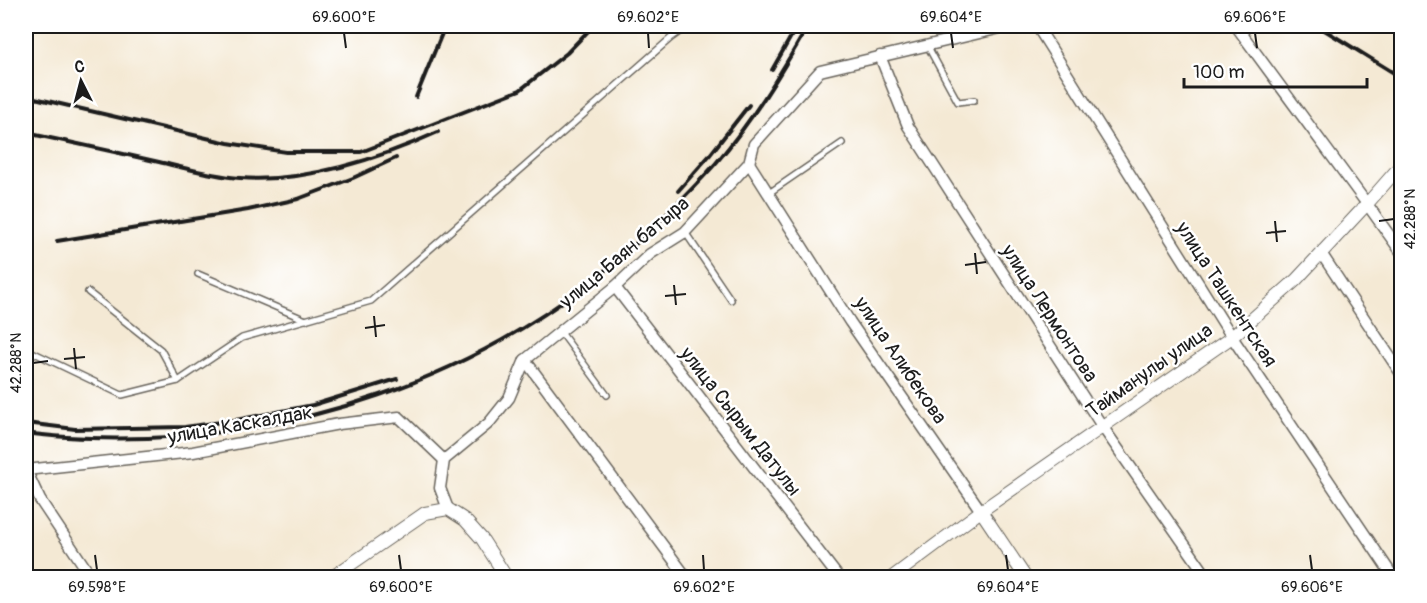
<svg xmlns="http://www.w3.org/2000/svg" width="1427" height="603" font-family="Pangolin,sans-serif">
  <rect width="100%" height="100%" fill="#fff"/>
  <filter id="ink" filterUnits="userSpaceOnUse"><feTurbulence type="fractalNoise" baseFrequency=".0167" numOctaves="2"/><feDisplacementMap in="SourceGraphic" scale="12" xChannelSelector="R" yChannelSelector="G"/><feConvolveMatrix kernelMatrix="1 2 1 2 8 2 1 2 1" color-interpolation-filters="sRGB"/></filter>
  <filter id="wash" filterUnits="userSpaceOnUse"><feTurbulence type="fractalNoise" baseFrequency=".008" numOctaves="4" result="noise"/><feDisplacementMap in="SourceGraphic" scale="24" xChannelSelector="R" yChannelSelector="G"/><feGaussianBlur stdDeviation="1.35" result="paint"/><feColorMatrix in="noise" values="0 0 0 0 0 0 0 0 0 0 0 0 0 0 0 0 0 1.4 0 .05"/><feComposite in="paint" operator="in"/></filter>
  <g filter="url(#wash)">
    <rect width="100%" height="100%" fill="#f4e9d4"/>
  </g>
  <g filter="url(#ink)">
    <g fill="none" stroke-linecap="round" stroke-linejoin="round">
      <defs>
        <g id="service">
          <polyline points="927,45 958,102 974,100"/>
          <polyline points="769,193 842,143"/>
          <polyline points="685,232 731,300"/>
          <polyline points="198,274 306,320"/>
          <polyline points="88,292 161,350 178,381"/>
          <polyline points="560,331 607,395"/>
          <polyline points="26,349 122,395 178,381 242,338 371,301 671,38 688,26"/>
        </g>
        <g id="minor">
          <polyline points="1037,26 1232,337 1394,578"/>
          <polyline points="1236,26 1367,204 1402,253"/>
          <polyline points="880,56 908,126 1102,426 1208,578"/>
          <polyline points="749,163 850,322 981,511"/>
          <polyline points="1321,253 1402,375"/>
          <polyline points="615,287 839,578"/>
          <polyline points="525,360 687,578"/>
          <polyline points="26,470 193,452 339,424 399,417 444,460"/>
          <polyline points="26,470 40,500 92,578"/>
          <polyline points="448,509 440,488 444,460 489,423 509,398 525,360 615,287 650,254 685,232 749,163 754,144 820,71 1009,26"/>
        </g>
        <g id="tertiary">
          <polyline points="981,511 1026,578"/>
          <polyline points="331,578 425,513 448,509 465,520 482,539 507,578"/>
          <polyline points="891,578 981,511 1232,337 1296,280 1367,204 1402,164"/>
        </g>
      </defs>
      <!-- service casing -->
      <use href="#service" stroke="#68645c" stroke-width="8"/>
      <!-- minor casing -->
      <use href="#minor" stroke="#68645c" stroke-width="13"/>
      <!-- tertiary casing -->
      <use href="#tertiary" stroke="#68645c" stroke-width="14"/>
      <!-- service -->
      <use href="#service" stroke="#fff" stroke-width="5"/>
      <!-- minor -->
      <use href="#minor" stroke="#fff" stroke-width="10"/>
      <!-- tertiary -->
      <use href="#tertiary" stroke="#fff" stroke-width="12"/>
      <!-- rail -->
      <g stroke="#1c1c1c" stroke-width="4">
        <polyline points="1318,26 1402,78"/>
        <polyline points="772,70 797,26"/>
        <polyline points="26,96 228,143 286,152 361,152 520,90 567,53 593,26"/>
        <polyline points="416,97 445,26"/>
        <path d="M26,133c44,9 89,19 133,29 26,6 54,14 81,16 64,5 139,-19 198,-46"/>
        <polyline points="678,191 709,156 749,105"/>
        <polyline points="57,241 248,210 298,199 353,178 396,158"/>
        <polyline points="26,423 75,429 185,427 236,420 313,405 397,379"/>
        <path d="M26,433c40,6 81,6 122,5 157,-5 313,-58 438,-153 30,-22 58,-48 85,-75 15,-15 31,-31 45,-47 36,-42 65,-90 92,-137"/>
      </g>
    </g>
  </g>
  <!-- ticks -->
  <path fill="none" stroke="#1c1c1c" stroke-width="2" d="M344,33l2,15M648,33l1,15M951,33l2,15M1255,33l2,15M1275,221l2,21M1379,221l15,-2M1266,233l20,-2M975,253l2,21M965,265l21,-3M674,285l2,20M665,296l21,-2M374,316l2,21M365,328l20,-3M74,348l2,21M64,359l21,-2M33,363l15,-2M95,555l2,15M399,555l2,15M703,555l1,15M1006,555l2,15M1310,555l2,15"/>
  <g text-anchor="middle" stroke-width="5" stroke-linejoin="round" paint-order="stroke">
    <!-- street labels -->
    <g font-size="20" fill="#1c1c1c" stroke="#fff">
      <text transform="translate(624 252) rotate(-40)" y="7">улица Баян батыра</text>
      <text transform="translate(1227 294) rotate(57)" y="7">улица Ташкентская</text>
      <text transform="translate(1050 313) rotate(57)" y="7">улица Лермонтова</text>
      <text transform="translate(901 360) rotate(56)" y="7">улица Алибекова</text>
      <text transform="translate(1149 370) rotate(-35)" y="7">Тайманулы улица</text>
      <text transform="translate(741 421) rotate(52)" y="7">улица Сырым Датулы</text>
      <text transform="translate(240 424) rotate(-10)" y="7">улица Каскалдак</text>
    </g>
  </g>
  <!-- margin -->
  <rect width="1427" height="603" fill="none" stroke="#fff" stroke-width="66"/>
  <!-- north arrow -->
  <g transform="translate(81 81) rotate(354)" stroke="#ffffff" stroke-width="4.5" paint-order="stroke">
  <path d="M0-4.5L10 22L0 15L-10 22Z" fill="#1c1c1c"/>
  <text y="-9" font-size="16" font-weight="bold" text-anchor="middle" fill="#1c1c1c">С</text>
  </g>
  <!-- scale -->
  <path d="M1184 78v9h183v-9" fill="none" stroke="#1c1c1c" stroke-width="3"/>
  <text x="1193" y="78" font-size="18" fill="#1c1c1c" stroke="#ffffff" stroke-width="4.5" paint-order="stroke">100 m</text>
  <rect x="33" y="33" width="1361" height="537" fill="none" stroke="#1c1c1c" stroke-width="2"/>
  <g font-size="15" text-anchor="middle" fill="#1c1c1c">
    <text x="344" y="22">69.600°E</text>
    <text x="648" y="22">69.602°E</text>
    <text x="951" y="22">69.604°E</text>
    <text x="1255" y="22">69.606°E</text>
    <text transform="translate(1410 219) rotate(-90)" y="5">42.288°N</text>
    <text transform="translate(16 363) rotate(-90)" y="5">42.288°N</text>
    <text x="97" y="592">69.598°E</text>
    <text x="401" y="592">69.600°E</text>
    <text x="704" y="592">69.602°E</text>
    <text x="1008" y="592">69.604°E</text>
    <text x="1312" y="592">69.606°E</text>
  </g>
</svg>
